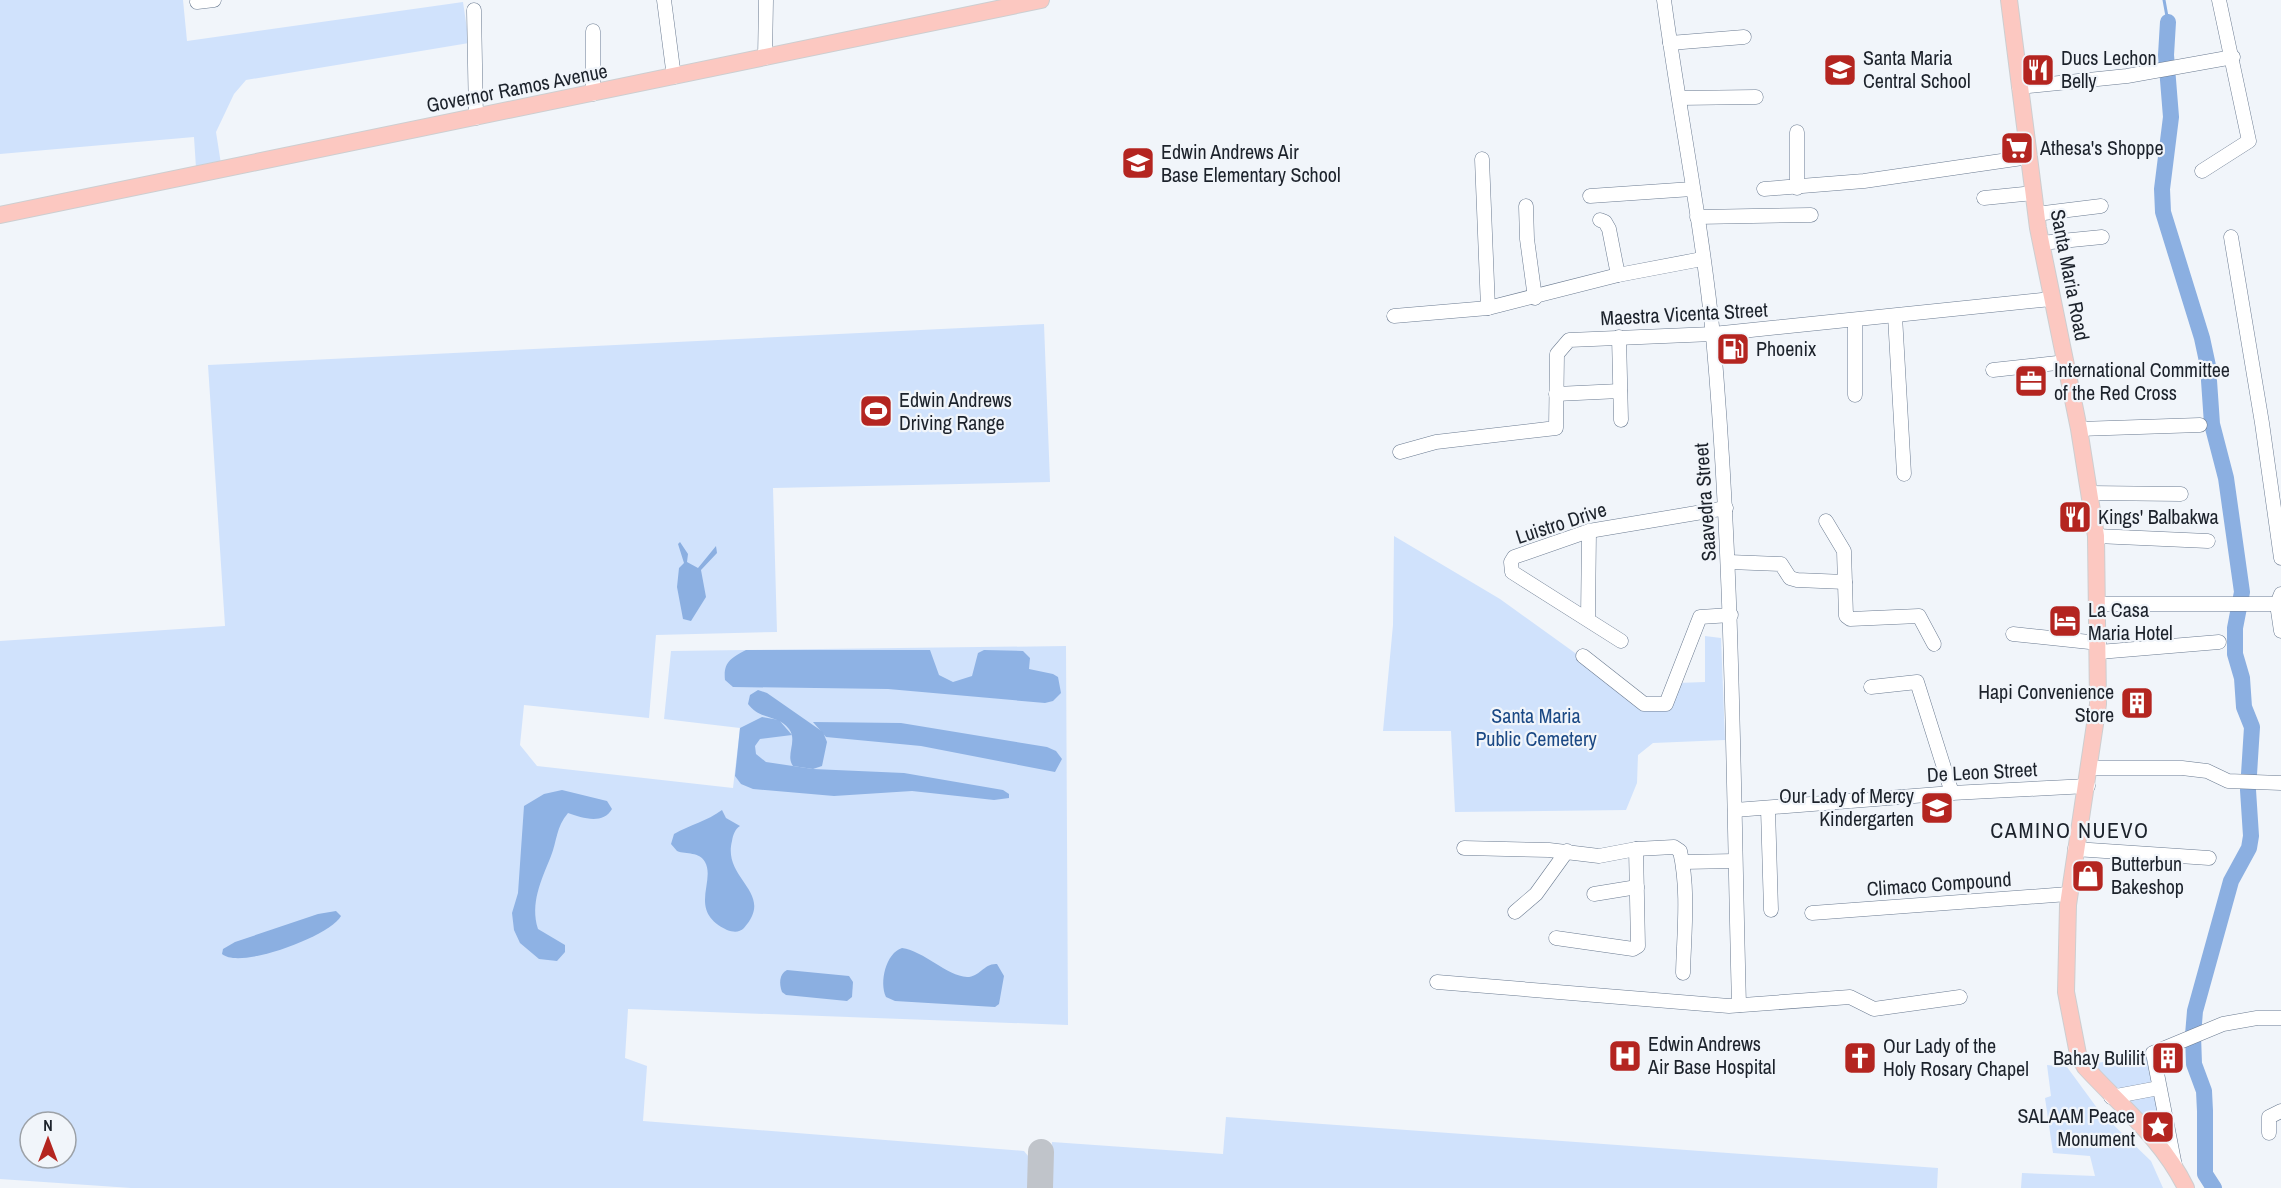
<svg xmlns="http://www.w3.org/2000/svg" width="2281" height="1188" font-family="'Archivo Narrow',sans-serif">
  <rect width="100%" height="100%" fill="#f1f5fa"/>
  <!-- green -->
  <g fill="#d0e2fc" fill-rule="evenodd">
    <polygon points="0,0 183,0 187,41 463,2 469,43 246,80 234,94 216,132 221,164 196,168 194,137 0,154"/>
    <path d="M1044,324l6,158 -277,6 4,144 -121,3 -7,83 -125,-13 -4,40 17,21 196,22 7,-60 -76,-9 7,-68 395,-5 2,379 -440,-16 -3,49 22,8 -4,55 381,30 9,11 -1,26h-901l-131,-9v-538l225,-15 -17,-261zM30,1122h36v36h-36z"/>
    <polygon points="1394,536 1500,599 1589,663 1641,707 1668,707 1677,683 1705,682 1705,636 1721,638 1725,740 1653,743 1638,755 1637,783 1626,810 1455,812 1451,731 1383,731 1393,625"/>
    <polygon points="2147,1054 2156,1085 2116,1093 2092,1064"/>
    <polygon points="2047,1065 2067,1067 2100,1112 2151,1161 2163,1188 2021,1188 2022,1173 2095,1176 2090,1156 2053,1153 2045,1098 2051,1096"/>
    <polygon points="2157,1092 2167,1144 2119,1098"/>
    <polygon points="1226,1117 1938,1168 1937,1188 1049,1188 1052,1142 1223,1154"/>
  </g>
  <!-- forest -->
  <g fill="#8eb2e4">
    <path d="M746,650h184l9,25 14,7 19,-6 6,-23 6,-3 39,1 7,7 -1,11 24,5 5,3 3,16 -8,8 -8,2 -157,-14 -155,-2 -8,-7c-2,-18 6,-22 21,-30z"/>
    <polygon points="762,717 779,720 792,735 760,739 755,746 756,754 766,762 813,769 904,773 1003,790 1009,794 1009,798 994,800 912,791 834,796 753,789 741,784 735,776 740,728"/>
    <polygon points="813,722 901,723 1047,747 1056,751 1062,759 1055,772 921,746 826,737"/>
    <path d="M562,790l45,11 5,8c-9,16 -30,9 -44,4 -12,14 -11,28 -17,43 -10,25 -21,47 -13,73l27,16v7l-8,9 -18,-2 -19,-16 -6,-13 -2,-17 6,-20 6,-87 20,-12z"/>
    <path d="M722,810l4,8 14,8c-5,3 -7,9 -8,15 -10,39 44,51 12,87 -5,5 -11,4 -17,2 -40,-19 -11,-48 -22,-68 -6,-11 -18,-7 -28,-11l-6,-7 3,-10c16,-9 33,-13 48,-24z"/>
  </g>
  <!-- water -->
  <g fill="#8bafe1">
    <polygon points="680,542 688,554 687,562 698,568 716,546 717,553 701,570 706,597 691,621 683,619 677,587 679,568 684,563 678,544"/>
    <path d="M758,690l9,3 56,39 4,10 -5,24 -9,3 -20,-3c-8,-11 5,-25 -4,-37 -11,-15 -28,-8 -41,-25l2,-9z"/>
    <path d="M336,911l5,5c-11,20 -101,54 -119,38l1,-5 12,-7 83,-28z"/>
    <path d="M902,948c22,3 45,28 65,29 13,0 17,-14 30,-13l7,12 -5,28 -4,3 -100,-6 -9,-4c-7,-15 0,-44 16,-49z"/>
    <path d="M787,970l62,6 4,6 -1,15 -5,4 -61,-6 -4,-3c-3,-8 -3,-18 5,-22z"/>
  </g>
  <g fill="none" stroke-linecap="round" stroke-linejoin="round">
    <!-- stream -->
    <polyline stroke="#8bafe1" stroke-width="3" points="2164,0 2168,22"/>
    <!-- river -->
    <polyline stroke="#8bafe1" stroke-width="16" points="2168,22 2166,55 2171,117 2162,189 2163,212 2202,338 2208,366 2212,424 2226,478 2242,592 2235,628 2235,654 2242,678 2244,707 2252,727 2248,790 2251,836 2249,848 2231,881 2195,1011 2193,1035 2194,1064 2204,1091 2205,1111 2205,1174 2214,1188"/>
    <!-- taxiway -->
    <polyline stroke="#c0c4ca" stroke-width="26" points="1040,1188 1041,1152"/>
    <defs>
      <g id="minor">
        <polyline points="664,0 674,77"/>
        <path d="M1664,0c15,112 38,224 49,336 20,223 20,446 26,669"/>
        <polyline points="197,2 214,0"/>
        <polyline points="474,10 476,118"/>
        <polyline points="1670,43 1744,37"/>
        <polyline points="765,58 766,0"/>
        <polyline points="2019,87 2127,76 2233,57"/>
        <polyline points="593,94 593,31"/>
        <polyline points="1679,98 1756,97"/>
        <polyline points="1797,132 1797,188"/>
        <polyline points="1482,159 1488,308"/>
        <polyline points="2202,171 2249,141 2219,0"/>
        <polyline points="1764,189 1864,181 2029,157"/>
        <polyline points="1590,196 1692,189"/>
        <polyline points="1984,198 2034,193"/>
        <polyline points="1526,206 1527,239 1535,298"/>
        <polyline points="2036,214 2101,206"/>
        <polyline points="1697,217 1811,215"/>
        <polyline points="1600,220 1605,222 1609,229 1618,275"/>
        <polyline points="2231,237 2262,423 2281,558"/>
        <polyline points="2041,243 2102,237"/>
        <polyline points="1394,316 1488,308 1618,275 1702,259"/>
        <polyline points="1895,316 1904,474"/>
        <polyline points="1619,337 1621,420"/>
        <polyline points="1993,370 2066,362"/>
        <polyline points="1556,394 1620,391"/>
        <polyline points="1855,395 1855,321"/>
        <polyline points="2079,429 2200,425"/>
        <polyline points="1400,452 1436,442 1556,428 1557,354 1569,340 1713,334 2051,299"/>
        <polyline points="2089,493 2181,494"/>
        <polyline points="1826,521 1844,551 1846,616 1850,619 1919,616 1934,644"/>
        <polyline points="2096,536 2208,541"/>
        <polyline points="1729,562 1781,564 1790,578 1797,580 1845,582"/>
        <polyline points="2281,594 2277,604 2281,631"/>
        <polyline points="2099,604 2277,604"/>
        <polyline points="1588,618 1589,531"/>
        <polyline points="2013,634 2099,643"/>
        <polyline points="1621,641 1512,572 1511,562 1514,557 1589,531 1726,508"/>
        <polyline points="2099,652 2219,642"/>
        <polyline points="1583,656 1644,704 1666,704 1700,617 1731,615"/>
        <polyline points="1871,687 1917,682 1952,793"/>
        <polyline points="2090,768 2182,768 2207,771 2228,781 2281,783"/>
        <polyline points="1768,809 1771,910"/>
        <polyline points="1735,810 1952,793 2088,786"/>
        <path d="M1464,848l85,2 50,6 37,-7 38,-2 6,4c9,39 4,82 3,122"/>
        <polyline points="2075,849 2209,858"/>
        <polyline points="1683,862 1735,861"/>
        <polyline points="1594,894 1637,887"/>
        <polyline points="1515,912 1536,894 1567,851"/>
        <polyline points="1812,913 2068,894"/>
        <polyline points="1556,938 1633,949 1638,946 1636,849"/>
        <polyline points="1437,982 1729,1006 1850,997 1874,1009 1960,997"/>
        <polyline points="2111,1097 2159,1088"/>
        <polyline points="2269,1133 2269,1117 2281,1111"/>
        <polyline points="2175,1166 2153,1053 2223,1024 2257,1018 2281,1018"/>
      </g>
      <g id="major">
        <path d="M2009,0l29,228 41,201 17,107 2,168 -30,201 -2,87 12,62 7,13c36,39 78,73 101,121"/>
        <polyline points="0,215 1041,0"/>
      </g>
    </defs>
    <!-- minor casing -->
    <use href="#minor" stroke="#6b7b91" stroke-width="15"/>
    <!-- major casing -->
    <use href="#major" stroke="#cdced0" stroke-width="18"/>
    <!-- minor -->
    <use href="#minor" stroke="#fff" stroke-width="14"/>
    <!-- major -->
    <use href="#major" stroke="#fcc8c1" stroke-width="16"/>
  </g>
  <!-- icons -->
  <defs>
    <symbol id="school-square" viewBox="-11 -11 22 22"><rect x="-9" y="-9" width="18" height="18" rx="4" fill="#b42520" stroke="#f1f5fa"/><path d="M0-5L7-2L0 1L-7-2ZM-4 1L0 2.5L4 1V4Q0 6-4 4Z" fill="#fff"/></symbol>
    <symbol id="restaurant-square" viewBox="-11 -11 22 22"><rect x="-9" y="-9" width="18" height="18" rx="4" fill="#b42520" stroke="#f1f5fa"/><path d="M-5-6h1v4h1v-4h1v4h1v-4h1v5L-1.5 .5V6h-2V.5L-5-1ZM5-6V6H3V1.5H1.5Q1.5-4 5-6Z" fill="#fff"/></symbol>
    <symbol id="supermarket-square" viewBox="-11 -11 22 22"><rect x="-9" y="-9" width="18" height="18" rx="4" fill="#b42520" stroke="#f1f5fa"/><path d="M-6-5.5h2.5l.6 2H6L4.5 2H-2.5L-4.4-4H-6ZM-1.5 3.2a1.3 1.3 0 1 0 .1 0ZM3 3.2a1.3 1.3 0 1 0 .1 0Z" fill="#fff"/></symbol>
    <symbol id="fuel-square" viewBox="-11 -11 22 22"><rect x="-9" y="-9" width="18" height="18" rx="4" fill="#b42520" stroke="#f1f5fa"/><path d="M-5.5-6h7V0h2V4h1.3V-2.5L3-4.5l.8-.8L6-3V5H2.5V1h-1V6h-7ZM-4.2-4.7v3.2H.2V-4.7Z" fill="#fff"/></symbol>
    <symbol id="office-square" viewBox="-11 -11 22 22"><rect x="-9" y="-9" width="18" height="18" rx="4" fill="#b42520" stroke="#f1f5fa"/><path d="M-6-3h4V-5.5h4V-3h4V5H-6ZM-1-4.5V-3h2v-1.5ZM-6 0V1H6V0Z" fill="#fff"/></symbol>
    <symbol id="stadium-square" viewBox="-11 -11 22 22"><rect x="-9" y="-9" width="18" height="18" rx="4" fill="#b42520" stroke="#f1f5fa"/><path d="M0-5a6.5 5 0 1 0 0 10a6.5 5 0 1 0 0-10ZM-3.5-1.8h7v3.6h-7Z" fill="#fff"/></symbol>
    <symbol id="hotel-square" viewBox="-11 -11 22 22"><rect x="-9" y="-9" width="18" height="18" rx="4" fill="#b42520" stroke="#f1f5fa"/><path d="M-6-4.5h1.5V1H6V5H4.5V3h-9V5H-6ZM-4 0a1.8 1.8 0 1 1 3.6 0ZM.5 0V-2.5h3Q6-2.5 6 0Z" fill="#fff"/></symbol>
    <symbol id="building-square" viewBox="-11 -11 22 22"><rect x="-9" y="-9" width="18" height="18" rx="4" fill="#b42520" stroke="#f1f5fa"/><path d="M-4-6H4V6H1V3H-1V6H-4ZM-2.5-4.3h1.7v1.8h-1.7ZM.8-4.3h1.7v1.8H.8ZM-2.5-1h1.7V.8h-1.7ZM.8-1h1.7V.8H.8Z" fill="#fff"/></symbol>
    <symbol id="shop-square" viewBox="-11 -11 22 22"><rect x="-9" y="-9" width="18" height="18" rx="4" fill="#b42520" stroke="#f1f5fa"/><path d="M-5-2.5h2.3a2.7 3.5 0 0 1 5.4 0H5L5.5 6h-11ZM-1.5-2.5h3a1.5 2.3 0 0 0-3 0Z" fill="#fff"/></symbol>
    <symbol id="hospital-square" viewBox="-11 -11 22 22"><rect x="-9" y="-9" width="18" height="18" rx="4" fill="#b42520" stroke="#f1f5fa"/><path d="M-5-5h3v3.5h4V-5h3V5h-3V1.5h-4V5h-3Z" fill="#fff"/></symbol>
    <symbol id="church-square" viewBox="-11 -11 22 22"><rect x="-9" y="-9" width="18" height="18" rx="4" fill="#b42520" stroke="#f1f5fa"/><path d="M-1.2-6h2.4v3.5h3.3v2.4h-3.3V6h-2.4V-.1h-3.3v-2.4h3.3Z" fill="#fff"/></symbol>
    <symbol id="sight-square" viewBox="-11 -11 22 22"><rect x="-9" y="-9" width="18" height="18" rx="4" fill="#b42520" stroke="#f1f5fa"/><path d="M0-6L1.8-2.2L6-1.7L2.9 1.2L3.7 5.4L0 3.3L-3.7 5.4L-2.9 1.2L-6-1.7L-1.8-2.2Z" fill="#fff"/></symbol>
  </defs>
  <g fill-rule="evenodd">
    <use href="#school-square" x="1821" y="51" width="38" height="38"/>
    <use href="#restaurant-square" x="2019" y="51" width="38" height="38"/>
    <use href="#supermarket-square" x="1998" y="129" width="38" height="38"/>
    <use href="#school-square" x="1119" y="144" width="38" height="38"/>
    <use href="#fuel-square" x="1714" y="330" width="38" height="38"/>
    <use href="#office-square" x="2012" y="362" width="38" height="38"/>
    <use href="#stadium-square" x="857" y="392" width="38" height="38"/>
    <use href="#restaurant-square" x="2056" y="498" width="38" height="38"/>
    <use href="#hotel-square" x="2046" y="602" width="38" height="38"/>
    <use href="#building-square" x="2118" y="684" width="38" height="38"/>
    <use href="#school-square" x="1918" y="789" width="38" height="38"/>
    <use href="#shop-square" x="2069" y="857" width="38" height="38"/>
    <use href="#hospital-square" x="1606" y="1037" width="38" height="38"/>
    <use href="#church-square" x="1841" y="1039" width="38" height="38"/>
    <use href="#building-square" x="2149" y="1039" width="38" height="38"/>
    <use href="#sight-square" x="2139" y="1108" width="38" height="38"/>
  </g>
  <g text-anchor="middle" stroke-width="4.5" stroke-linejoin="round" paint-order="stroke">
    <!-- poi labels -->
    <g font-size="20" fill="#1c222b" stroke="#f1f5fa" text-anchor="start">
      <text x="1863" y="65">Santa Maria<tspan x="1863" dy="23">Central School</tspan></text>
      <text x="2061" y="65">Ducs Lechon<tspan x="2061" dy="23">Belly</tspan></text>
      <text x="2040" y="155">Athesa's Shoppe</text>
      <text x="1161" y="159">Edwin Andrews Air<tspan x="1161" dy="23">Base Elementary School</tspan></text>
      <text x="1756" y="356">Phoenix</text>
      <text x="2054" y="377">International Committee<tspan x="2054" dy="23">of the Red Cross</tspan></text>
      <text x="899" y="407">Edwin Andrews<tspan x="899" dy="23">Driving Range</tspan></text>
      <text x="2098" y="524">Kings' Balbakwa</text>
      <text x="2088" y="617">La Casa<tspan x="2088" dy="23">Maria Hotel</tspan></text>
      <text x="2114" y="699" text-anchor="end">Hapi Convenience<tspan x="2114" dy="23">Store</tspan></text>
      <text x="1914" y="803" text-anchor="end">Our Lady of Mercy<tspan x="1914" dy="23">Kindergarten</tspan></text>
      <text x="2111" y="871">Butterbun<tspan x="2111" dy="23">Bakeshop</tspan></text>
      <text x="1648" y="1051">Edwin Andrews<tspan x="1648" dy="23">Air Base Hospital</tspan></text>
      <text x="1883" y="1053">Our Lady of the<tspan x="1883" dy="23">Holy Rosary Chapel</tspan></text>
      <text x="2145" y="1065" text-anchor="end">Bahay Bulilit</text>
      <text x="2135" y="1123" text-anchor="end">SALAAM Peace<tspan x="2135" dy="23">Monument</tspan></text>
    </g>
    <!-- street labels -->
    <g font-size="20" fill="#1c222b" stroke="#f1f5fa">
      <text transform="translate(517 88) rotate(-11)" y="7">Governor Ramos Avenue</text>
      <text transform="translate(2070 275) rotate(79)" y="7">Santa Maria Road</text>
      <text transform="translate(1684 314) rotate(-3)" y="7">Maestra Vicenta Street</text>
      <text transform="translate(1705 502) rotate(-94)" y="7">Saavedra Street</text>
      <text transform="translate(1561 523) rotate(-18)" y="7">Luistro Drive</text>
      <text transform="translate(1982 772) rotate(-3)" y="7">De Leon Street</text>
      <text transform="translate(1939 884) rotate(-4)" y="7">Climaco Compound</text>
    </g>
    <!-- park labels -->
    <g font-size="20" fill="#1b4985" stroke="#f1f5fa">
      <text x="1536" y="723">Santa Maria<tspan x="1536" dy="23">Public Cemetery</tspan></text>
    </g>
    <!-- quarter labels -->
    <g font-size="22" letter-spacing="1.5" fill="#1c222b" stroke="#f1f5fa">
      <text x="2070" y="838">CAMINO NUEVO</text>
    </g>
  </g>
  <!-- north arrow -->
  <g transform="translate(48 1140)"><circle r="28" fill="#f1f5fa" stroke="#9ca1a7" stroke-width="1.5"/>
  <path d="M0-4.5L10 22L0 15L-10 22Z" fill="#b42520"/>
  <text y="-9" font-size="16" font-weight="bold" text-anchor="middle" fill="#1c222b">N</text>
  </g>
</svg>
